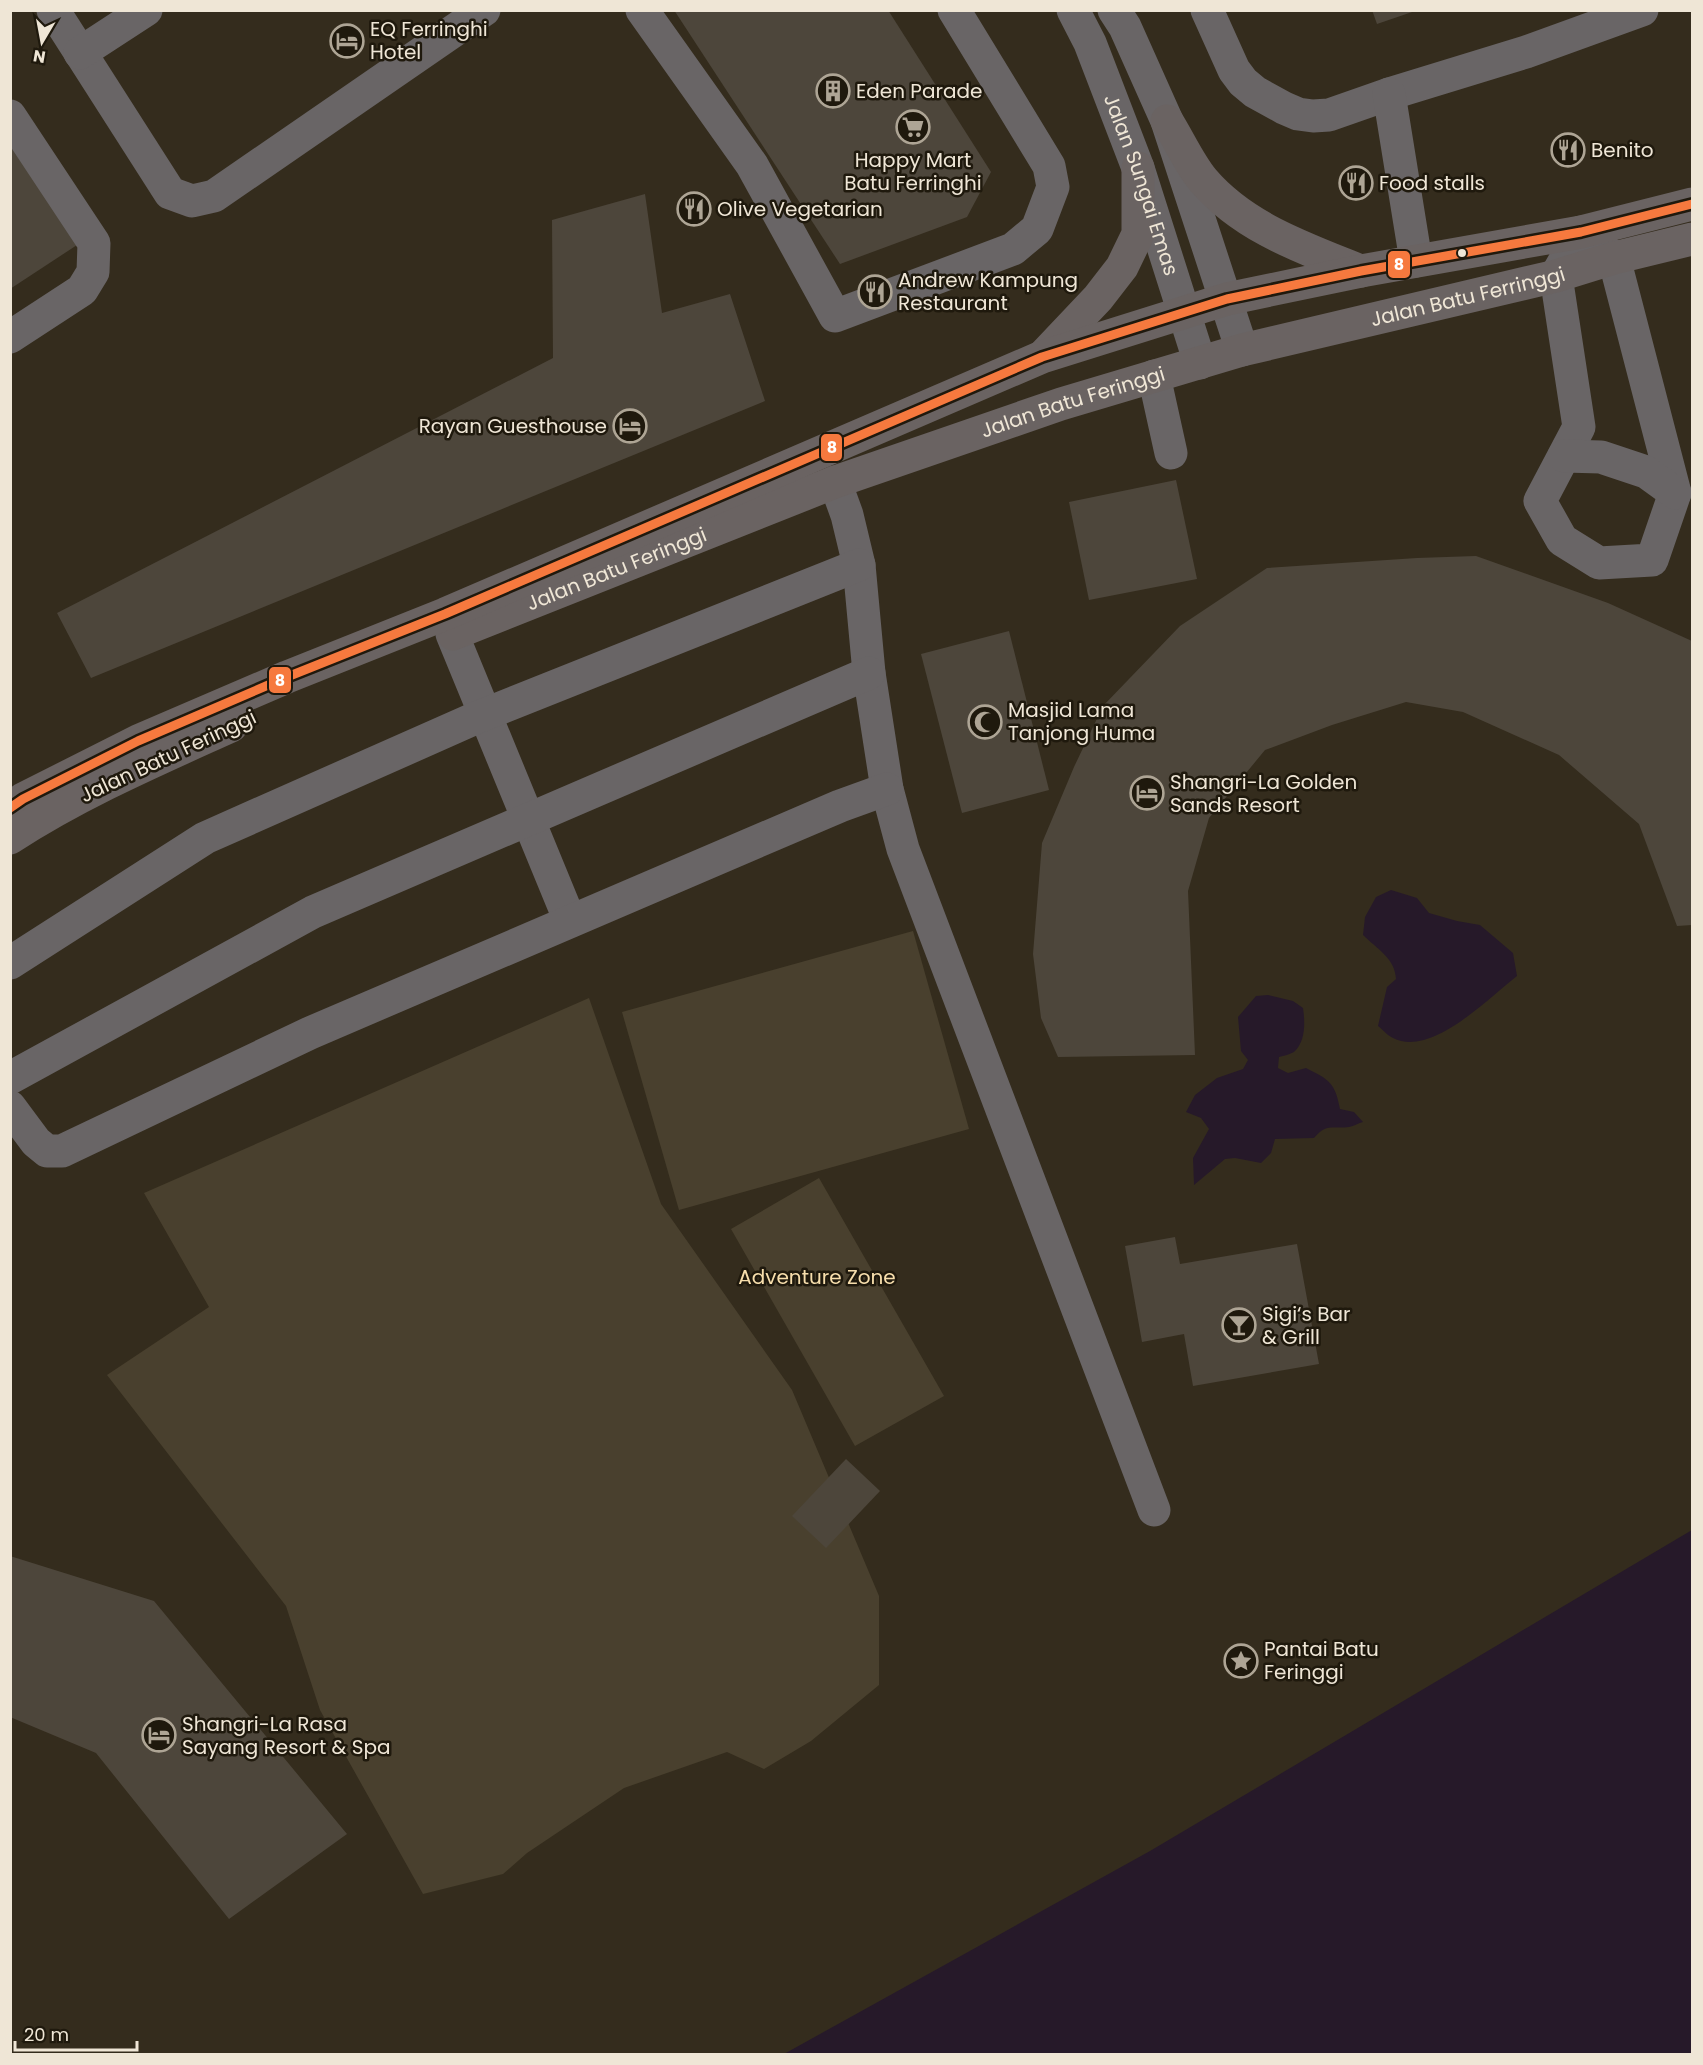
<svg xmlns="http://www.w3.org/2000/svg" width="1703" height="2065" font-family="Poppins,sans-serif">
  <rect width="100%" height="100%" fill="#342c1d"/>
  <!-- green -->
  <g fill="#49402e">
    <polygon points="913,931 969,1129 679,1210 622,1012"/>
    <polygon points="589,998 661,1204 792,1390 879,1596 879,1685 811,1741 764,1769 727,1752 624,1788 527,1853 503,1874 423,1894 320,1710 286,1606 107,1375 209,1307 144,1193"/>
    <polygon points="819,1178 944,1396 855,1446 731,1229"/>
  </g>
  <!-- water -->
  <g fill="#261929">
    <path d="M1391,890l26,8 12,15 28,8 23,4 33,28 4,23c-27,21 -86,82 -124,62 -5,-2 -10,-8 -15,-12l9,-39 9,-8c-1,-21 -19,-30 -33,-44l2,-18 11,-20z"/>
    <path d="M1268,995l25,6 10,7c2,14 3,33 -9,44 -4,2 -10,4 -15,5l-1,11 10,5 18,-5c24,12 29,15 34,41l14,3 9,10c-4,1 -9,4 -14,5 -17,2 -23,-4 -35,11l-39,1 -4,14 -10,10 -26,-5 -10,1 -31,26 -1,-27 16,-29 -8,-11 -15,-6 9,-17 22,-17 26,-9 5,-9 -7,-9 -3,-34 18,-21z"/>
    <polygon points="1692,1530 1692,2054 784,2054 1150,1851"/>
  </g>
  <!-- building -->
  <g fill="#4d463b">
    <polygon points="674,10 888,10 991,172 967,217 840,264"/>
    <polygon points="1372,10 1414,10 1415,11 1377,24"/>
    <polygon points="10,143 77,245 10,289"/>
    <polygon points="645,194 662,313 730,294 765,401 91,678 57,613 553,358 552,220"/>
    <polygon points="1176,480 1197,579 1089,600 1069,502"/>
    <polygon points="1476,556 1608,603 1692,641 1692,925 1677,926 1639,824 1559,755 1463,712 1406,702 1332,725 1265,750 1209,818 1188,891 1195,1055 1058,1057 1041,1018 1033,954 1042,843 1074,767 1103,706 1180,626 1267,568 1417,558"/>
    <polygon points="1009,631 1049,790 962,813 921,654"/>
    <polygon points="1175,1237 1180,1264 1297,1244 1319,1364 1193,1386 1184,1334 1142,1342 1125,1246"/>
    <polygon points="846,1459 880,1491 826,1548 792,1516"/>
    <polygon points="10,1556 154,1601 347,1834 229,1919 96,1753 10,1717"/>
  </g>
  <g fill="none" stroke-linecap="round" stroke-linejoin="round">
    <!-- minor -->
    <g stroke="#696566" stroke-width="33">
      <polyline points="53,10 170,193 192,201 214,196 484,10"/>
      <polyline points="642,10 752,165 835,316 1013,249 1037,229 1053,187 1049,166 954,10"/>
      <path id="s1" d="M1073,10l17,33 48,125 62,195"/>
      <polyline points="1114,10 1125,27 1167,121 1242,350"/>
      <polyline points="1207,10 1234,70 1243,82 1255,92 1284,108 1298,114 1313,116 1329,115 1389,94 1526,52 1642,10"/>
      <polyline points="80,53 146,10"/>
      <polyline points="1389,94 1416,261"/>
      <polyline points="10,116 94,243 93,272 82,290 10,337"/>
      <polygon points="1581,232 1614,258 1675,493 1652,560 1599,563 1562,540 1540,501 1579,427 1556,276"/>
      <polyline points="1154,376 1171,453"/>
      <polyline points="1564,456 1601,457 1646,472 1675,493"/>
      <polyline points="835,482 847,515 859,565 869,673 887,789 903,849 1154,1510"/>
      <polyline points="452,634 570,921"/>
      <polyline points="10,963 205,838 478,717 859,565"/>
      <polyline points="10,1078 313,912 869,673"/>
      <polyline points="10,1107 36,1142 47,1151 62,1151 310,1033 840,806 887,789"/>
    </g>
    <!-- major -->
    <g stroke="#6a6362" stroke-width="33">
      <path d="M1167,121c12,19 22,42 36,59 41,48 101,68 158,91"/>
      <polyline points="1045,354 1098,298 1122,267 1138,234 1138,168"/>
      <path id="s2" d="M453,634l382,-152 226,-78 181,-54 314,-74 58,-18 78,-19"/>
      <polyline points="10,808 23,799 138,741 287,677 445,614 1042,357 1227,299 1361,271 1581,232 1692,204"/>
      <path d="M10,838c69,-45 146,-78 221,-112"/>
    </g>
    <defs>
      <polyline id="bus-1" points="10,808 23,799 138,741 287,677 445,614 1042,357 1227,299 1361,271 1581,232 1692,204"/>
    </defs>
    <!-- bus-1 casing -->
    <use href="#bus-1" stroke="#1f190d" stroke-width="14"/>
    <!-- bus-1 -->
    <use href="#bus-1" stroke="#f6793e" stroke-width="9"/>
  </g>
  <!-- icons -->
  <defs>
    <symbol id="hotel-ring" viewBox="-11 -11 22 22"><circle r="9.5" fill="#1f190d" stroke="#aea595" stroke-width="1.5"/><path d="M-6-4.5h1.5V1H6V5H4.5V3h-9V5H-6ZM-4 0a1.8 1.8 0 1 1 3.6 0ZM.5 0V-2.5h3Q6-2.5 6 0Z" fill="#aea595"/></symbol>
    <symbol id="building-ring" viewBox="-11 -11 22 22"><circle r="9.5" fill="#1f190d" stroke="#aea595" stroke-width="1.5"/><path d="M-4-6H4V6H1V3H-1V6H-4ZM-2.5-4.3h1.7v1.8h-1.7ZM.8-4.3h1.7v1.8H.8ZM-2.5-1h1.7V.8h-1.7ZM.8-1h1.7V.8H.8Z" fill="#aea595"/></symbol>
    <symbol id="supermarket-ring" viewBox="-11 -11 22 22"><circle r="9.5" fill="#1f190d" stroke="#aea595" stroke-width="1.5"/><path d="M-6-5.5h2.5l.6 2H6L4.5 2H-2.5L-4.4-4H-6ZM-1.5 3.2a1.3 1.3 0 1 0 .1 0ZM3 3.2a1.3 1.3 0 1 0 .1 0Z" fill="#aea595"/></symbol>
    <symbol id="restaurant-ring" viewBox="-11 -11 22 22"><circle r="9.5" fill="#1f190d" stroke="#aea595" stroke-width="1.5"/><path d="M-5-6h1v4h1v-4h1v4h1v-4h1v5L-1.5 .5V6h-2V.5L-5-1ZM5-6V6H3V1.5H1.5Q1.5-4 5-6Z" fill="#aea595"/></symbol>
    <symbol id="mosque-ring" viewBox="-11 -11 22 22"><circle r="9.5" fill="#1f190d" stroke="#aea595" stroke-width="1.5"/><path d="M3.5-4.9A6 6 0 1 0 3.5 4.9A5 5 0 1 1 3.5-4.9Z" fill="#aea595"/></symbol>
    <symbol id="bar-ring" viewBox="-11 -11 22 22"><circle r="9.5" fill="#1f190d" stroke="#aea595" stroke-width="1.5"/><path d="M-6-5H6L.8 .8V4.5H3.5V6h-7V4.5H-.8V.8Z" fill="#aea595"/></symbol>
    <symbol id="sight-ring" viewBox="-11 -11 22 22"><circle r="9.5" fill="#1f190d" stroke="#aea595" stroke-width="1.5"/><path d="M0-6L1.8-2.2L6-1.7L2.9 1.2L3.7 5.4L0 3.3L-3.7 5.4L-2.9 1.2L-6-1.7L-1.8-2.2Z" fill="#aea595"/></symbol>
  </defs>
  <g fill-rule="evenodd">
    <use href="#hotel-ring" x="328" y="22" width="38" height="38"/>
    <use href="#building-ring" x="814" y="72" width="38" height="38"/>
    <use href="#supermarket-ring" x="894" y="108" width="38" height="38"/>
    <use href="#restaurant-ring" x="1549" y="131" width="38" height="38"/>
    <use href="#restaurant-ring" x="1337" y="164" width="38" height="38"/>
    <use href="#restaurant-ring" x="675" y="190" width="38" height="38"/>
    <use href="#restaurant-ring" x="856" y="273" width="38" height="38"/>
    <use href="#hotel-ring" x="611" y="407" width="38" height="38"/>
    <use href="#mosque-ring" x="966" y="703" width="38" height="38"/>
    <use href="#hotel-ring" x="1128" y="774" width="38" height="38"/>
    <use href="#bar-ring" x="1220" y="1306" width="38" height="38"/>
    <use href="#sight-ring" x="1222" y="1642" width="38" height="38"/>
    <use href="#hotel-ring" x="140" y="1716" width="38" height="38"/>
  </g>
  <!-- markers -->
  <circle fill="#efe6d6" stroke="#1f190d" stroke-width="2" cx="1462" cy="253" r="5"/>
  <g text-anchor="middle" stroke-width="5" stroke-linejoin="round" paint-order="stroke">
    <!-- poi labels -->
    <g font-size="20" fill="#efe6d6" stroke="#1f190d" text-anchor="start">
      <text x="370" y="36">EQ Ferringhi<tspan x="370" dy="23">Hotel</tspan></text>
      <text x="856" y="98">Eden Parade</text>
      <text x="1591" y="157">Benito</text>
      <text x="913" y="167" text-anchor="middle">Happy Mart<tspan x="913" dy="23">Batu Ferringhi</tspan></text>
      <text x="1379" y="190">Food stalls</text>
      <text x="717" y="216">Olive Vegetarian</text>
      <text x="898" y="287">Andrew Kampung<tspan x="898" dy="23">Restaurant</tspan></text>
      <text x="607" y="433" text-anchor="end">Rayan Guesthouse</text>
      <text x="1008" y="717">Masjid Lama<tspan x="1008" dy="23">Tanjong Huma</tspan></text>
      <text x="1170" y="789">Shangri-La Golden<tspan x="1170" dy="23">Sands Resort</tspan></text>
      <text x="1262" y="1321">Sigi‘s Bar<tspan x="1262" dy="23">&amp; Grill</tspan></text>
      <text x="1264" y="1656">Pantai Batu<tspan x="1264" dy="23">Feringgi</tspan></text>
      <text x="182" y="1731">Shangri-La Rasa<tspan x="182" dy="23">Sayang Resort &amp; Spa</tspan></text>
    </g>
    <!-- street labels -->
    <g font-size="20" fill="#efe6d6" stroke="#1f190d">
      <text dy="7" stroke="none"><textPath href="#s1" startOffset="188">Jalan Sungai Emas</textPath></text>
      <text dy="7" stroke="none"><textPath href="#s2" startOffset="1071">Jalan Batu Ferringgi</textPath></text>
      <text dy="7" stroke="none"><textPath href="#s2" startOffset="662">Jalan Batu Feringgi</textPath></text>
      <text dy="7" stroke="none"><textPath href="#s2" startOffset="176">Jalan Batu Feringgi</textPath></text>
      <text transform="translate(168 756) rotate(-25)" y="7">Jalan Batu Feringgi</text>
    </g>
    <!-- park labels -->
    <g font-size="20" fill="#f7deac" stroke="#1f190d">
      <text x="817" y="1284">Adventure Zone</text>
    </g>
  </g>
  <g stroke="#1f190d" stroke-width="2">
    <rect x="1387" y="250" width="24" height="29" rx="6" fill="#f6793e"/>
    <rect x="820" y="433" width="23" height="29" rx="6" fill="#f6793e"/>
    <rect x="268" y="666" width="24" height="28" rx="6" fill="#f6793e"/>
  </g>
  <g font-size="16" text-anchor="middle" font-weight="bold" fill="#fff">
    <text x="1399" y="270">8</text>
    <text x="832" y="453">8</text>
    <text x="280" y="686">8</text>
  </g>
  <!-- border -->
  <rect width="1703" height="2065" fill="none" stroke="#efe6d6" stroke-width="24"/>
  <!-- north arrow -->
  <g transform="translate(42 42) rotate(190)" stroke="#1f190d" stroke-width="4.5" paint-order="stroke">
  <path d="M0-4.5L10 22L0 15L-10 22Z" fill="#efe6d6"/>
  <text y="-9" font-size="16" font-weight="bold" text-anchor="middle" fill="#efe6d6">N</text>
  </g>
  <!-- scale -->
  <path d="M15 2041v9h122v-9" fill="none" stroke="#efe6d6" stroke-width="3"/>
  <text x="24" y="2041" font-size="18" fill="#efe6d6" stroke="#1f190d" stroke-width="4.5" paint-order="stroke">20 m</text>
</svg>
